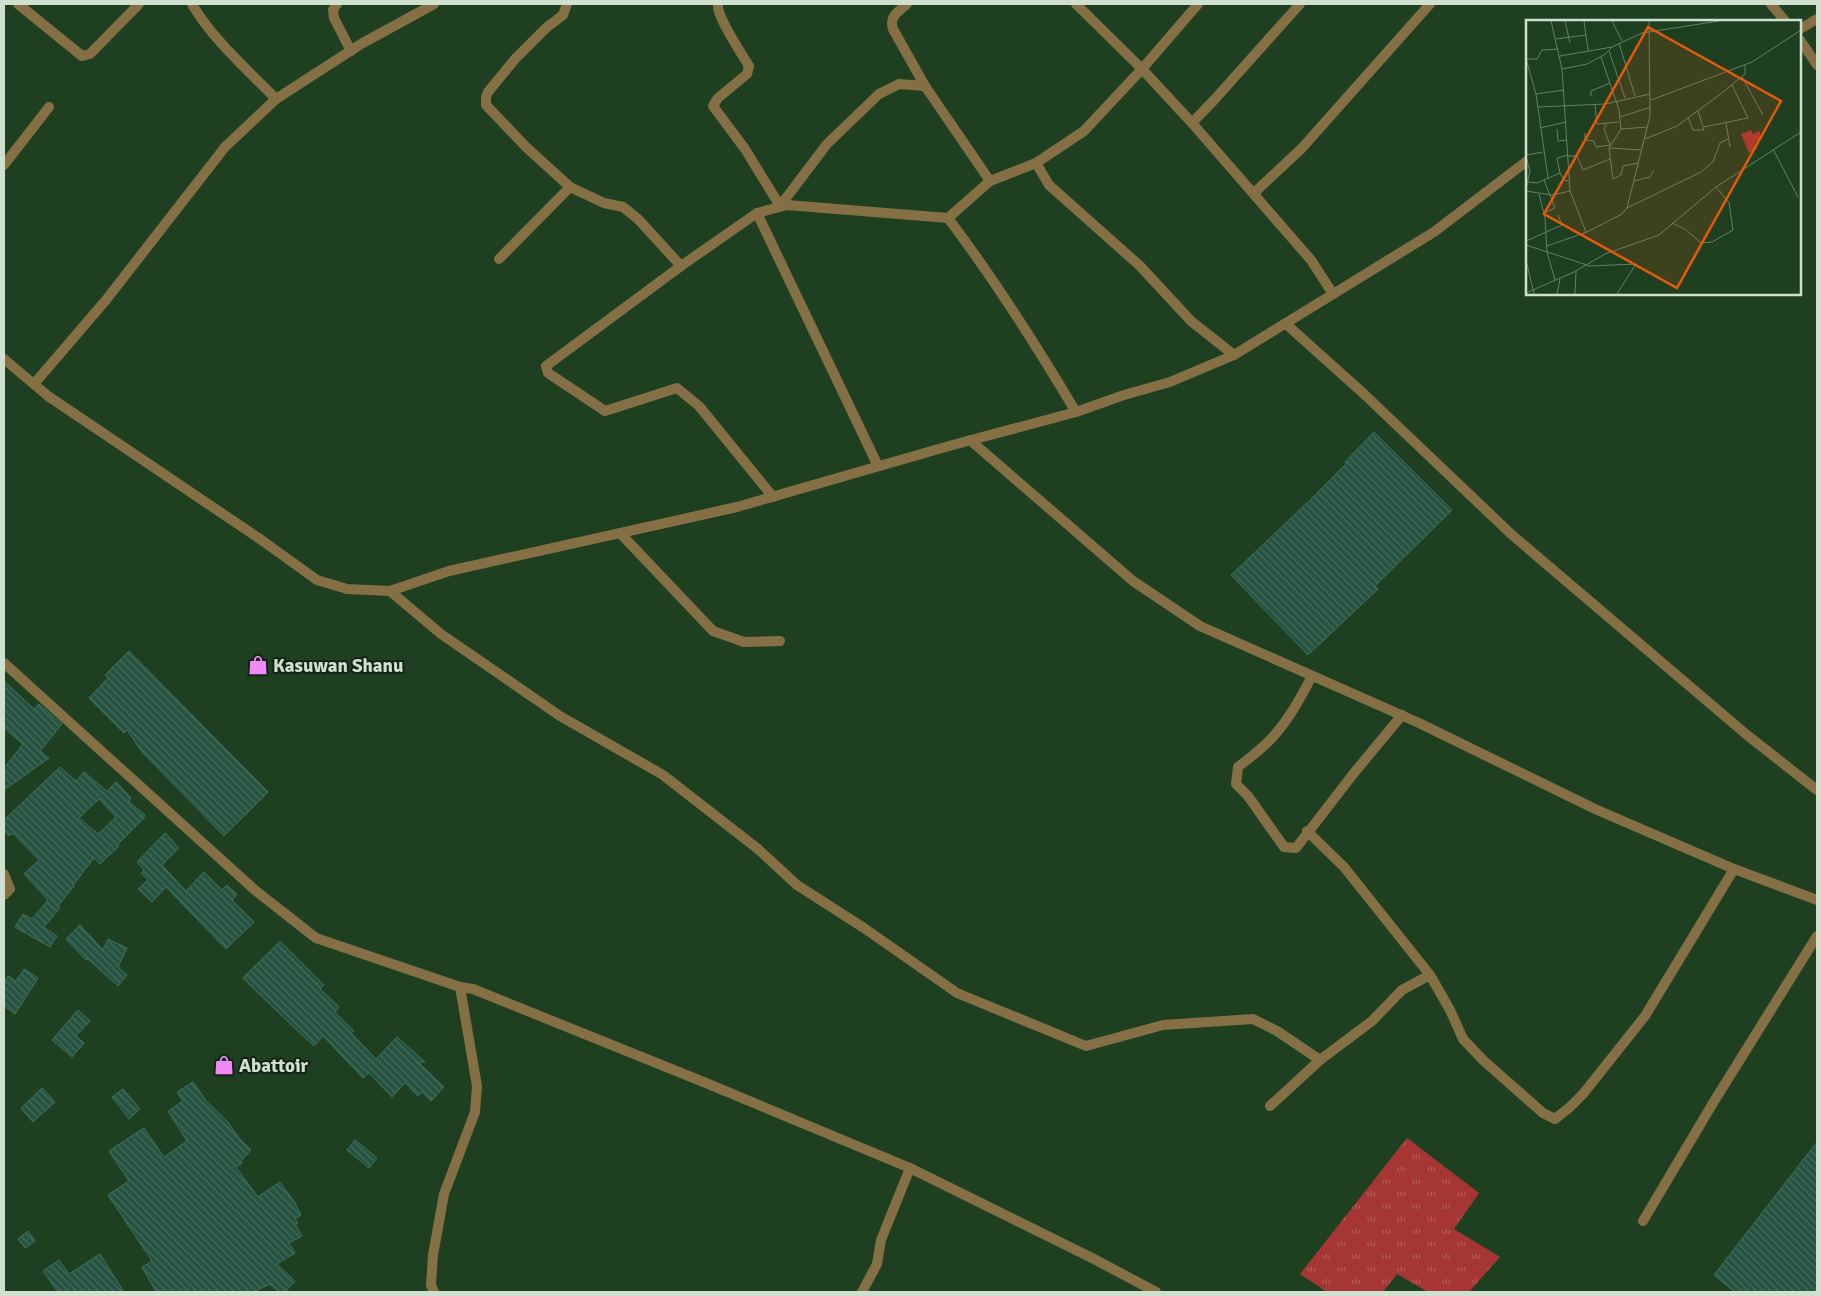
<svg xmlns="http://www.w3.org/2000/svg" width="1821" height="1296" font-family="Signika,sans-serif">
  <defs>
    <pattern id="park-tufts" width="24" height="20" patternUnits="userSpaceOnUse" patternTransform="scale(1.25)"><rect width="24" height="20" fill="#a53634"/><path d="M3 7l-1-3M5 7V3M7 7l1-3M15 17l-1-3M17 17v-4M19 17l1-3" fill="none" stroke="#b45c5a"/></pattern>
    <pattern id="building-back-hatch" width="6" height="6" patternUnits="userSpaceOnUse" patternTransform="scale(1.25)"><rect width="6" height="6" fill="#265341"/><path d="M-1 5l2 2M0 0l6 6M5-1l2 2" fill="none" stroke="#446b5b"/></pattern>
  </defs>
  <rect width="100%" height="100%" fill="#1f3f21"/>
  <!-- park -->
  <polygon fill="url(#park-tufts)" points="1407,1138 1479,1193 1454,1229 1500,1257 1469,1292 1428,1292 1397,1274 1383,1292 1327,1292 1300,1274"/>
  <!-- building -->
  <g fill="url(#building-back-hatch)" stroke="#3e715c" fill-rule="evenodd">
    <polygon points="1374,432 1452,510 1375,586 1378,589 1308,655 1231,575 1309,501 1347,463 1345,462"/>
    <polygon points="129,651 268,792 224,836 142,752 127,730 124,733 89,698 108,678 105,675"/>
    <polygon points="4,681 34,709 39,704 62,724 40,751 49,758 4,790 4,768 23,744 4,728"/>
    <path d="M60,767l16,14 8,-9 23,19 9,-9 15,16 -3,3 17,14 -2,4 -26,26 2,1 -19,18 -6,-6 -21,27 1,1 -16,20 2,2 -16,19 13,9 -7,11 -35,-20 8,-13 9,5 16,-19 -24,-26 15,-14 -26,-27 -4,3 -5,-6v-10zM99,799l17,18 -18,17 -19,-16z"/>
    <polygon points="165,833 179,848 162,865 186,891 204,872 222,890 227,885 237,894 232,900 254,922 226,949 166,887 152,902 138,889 148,880 141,873 144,870 137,862"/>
    <polygon points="80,925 103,950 108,939 127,948 118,967 127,975 118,986 88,959 86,960 66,939"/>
    <polygon points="280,941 324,985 320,989 339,1007 335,1012 354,1031 351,1033 376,1059 397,1037 425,1062 418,1062 444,1087 431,1101 422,1092 418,1096 405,1083 392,1097 369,1073 363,1078 323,1036 314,1046 287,1021 243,978"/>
    <polygon points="24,969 38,978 15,1014 4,1006 4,984 8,976 16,981"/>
    <polygon points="78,1010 90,1021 76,1036 84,1043 72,1057 52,1040"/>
    <polygon points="193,1082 207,1102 227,1121 239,1138 251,1150 241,1161 242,1163 236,1167 258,1197 280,1182 295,1203 301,1215 295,1219 298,1223 295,1224 302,1236 289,1243 295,1253 277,1264 295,1281 285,1292 279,1292 270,1284 253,1292 156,1292 142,1267 152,1261 108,1195 129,1181 109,1151 144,1128 164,1157 187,1141 168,1111 183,1101 177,1092"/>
    <polygon points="42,1088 55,1102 33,1122 21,1108"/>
    <polygon points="123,1089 140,1109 129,1119 112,1097"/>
    <polygon points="355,1140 377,1158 369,1168 347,1150"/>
    <polygon points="1817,1142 1817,1292 1735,1292 1714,1275"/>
    <polygon points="28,1231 35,1241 25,1248 18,1239"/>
    <polygon points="100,1254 124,1292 58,1292 43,1271 59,1260 69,1274"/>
  </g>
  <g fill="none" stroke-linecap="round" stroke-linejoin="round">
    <!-- street -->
    <g stroke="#857045" stroke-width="10">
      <polyline points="18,4 82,56 90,54 139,4"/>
      <path d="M192,4c21,36 55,65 84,95"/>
      <polyline points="337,4 333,10 334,18 351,51"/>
      <polyline points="567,4 563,15 546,28 515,59 488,92 486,97 486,105 526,147 570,187 604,203 623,207 638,219 681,266"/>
      <path d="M718,4c-2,12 24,50 31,62l-2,8 -29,24 -5,8 32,43 35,57 47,-62 52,-50 20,-10 26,2"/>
      <path d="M907,4c-9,8 -18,12 -14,25l32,57 65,95"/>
      <polyline points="1076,4 1142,69 1192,123 1311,260 1333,294"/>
      <polyline points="1771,4 1785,21"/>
      <polyline points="1800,29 1817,19"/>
      <polyline points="1800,40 1817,65"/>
      <polyline points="1192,123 1215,99 1300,4"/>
      <polyline points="1036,163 1049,185 1140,266 1191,321 1234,355"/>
      <polyline points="4,165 49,107"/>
      <polyline points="1254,193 1302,148 1430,4"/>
      <polyline points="757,213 878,466"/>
      <path d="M948,218c47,62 88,127 128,194"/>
      <polyline points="499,259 570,187"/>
      <polyline points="1286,324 1364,394 1511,534 1747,735 1817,790"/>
      <polyline points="4,359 48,396 260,539 317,580 347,589 390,591 449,571 737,507 949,446 1076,412 1124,395 1170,382 1234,355 1434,232 1527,161"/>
      <polyline points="34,384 106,300 225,147 276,99 361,44 434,4"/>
      <polyline points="970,440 1133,581 1200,626 1419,723 1595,809 1734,869 1817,900"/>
      <polyline points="773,497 699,406 677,388 605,411 548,373 546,366 681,266 757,213 787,205 948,218 990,181 1036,163 1084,131 1142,69 1198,4"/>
      <polyline points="620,533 713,631 744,642 780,641"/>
      <polyline points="390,591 441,634 560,716 663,775 758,849 797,885 864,928 957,993 1086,1046 1163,1025 1253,1019 1277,1031 1320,1060"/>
      <polyline points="4,663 256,891 316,938 460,987 473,989 706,1083 910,1168 1094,1259 1156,1292"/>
      <path d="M1312,676c-12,23 -25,47 -44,66 -9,9 -20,17 -30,25l-2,17 12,12 36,51 12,1 58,-75 48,-58"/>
      <polyline points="1307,831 1344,867 1430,975 1450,1010 1463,1039 1484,1061 1543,1113 1555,1119 1570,1107 1583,1094 1645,1016 1734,869"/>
      <polyline points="4,874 10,889 4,895"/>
      <polyline points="1270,1106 1320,1060 1372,1021 1402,990 1430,975"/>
      <polyline points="1643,1221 1713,1103 1817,936"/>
      <polyline points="434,1292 431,1285 433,1255 444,1194 475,1112 477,1086 460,987"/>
      <polyline points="862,1292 877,1264 881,1240 910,1168"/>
    </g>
  </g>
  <!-- icons -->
  <defs>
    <symbol id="shop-bare" viewBox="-9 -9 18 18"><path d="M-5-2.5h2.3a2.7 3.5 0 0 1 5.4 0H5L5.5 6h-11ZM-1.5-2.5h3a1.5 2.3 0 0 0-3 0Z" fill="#f08bf6" stroke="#142215" stroke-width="2.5" paint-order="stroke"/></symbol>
  </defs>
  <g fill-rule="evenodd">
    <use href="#shop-bare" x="244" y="651" width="28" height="28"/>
    <use href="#shop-bare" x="210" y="1051" width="28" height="28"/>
  </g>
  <g text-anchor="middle" stroke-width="4" stroke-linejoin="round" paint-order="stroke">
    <!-- poi labels -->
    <g font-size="19" font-weight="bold" fill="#cfe1ce" stroke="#142215" text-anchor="start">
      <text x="273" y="672">Kasuwan Shanu</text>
      <text x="239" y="1072">Abattoir</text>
    </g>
  </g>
  <!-- overview -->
  <g transform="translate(1526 20)">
    <rect width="275" height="275" fill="#1f3f21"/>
    <path d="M225,110l2,4 6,-3 3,8 -7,4 2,6 -8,4 -8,-19z" fill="#a53634"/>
    <path fill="none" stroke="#658066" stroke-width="1" d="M25,1l11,48 8,122 16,41M39,1l5,22M58,1l4,29M86,1l10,20M30,19l30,-4M93,23l16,53M83,31l16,47M34,36l52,-9 30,-14 77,-12M75,37l18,53 2,19 -12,19 4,31 8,-4 2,-9 16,-3M0,39l10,35 12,84M0,39h11l5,-9 16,-1M36,49l25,-5 17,-9 8,-8M216,57l21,38M10,74l28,-4M65,76v-5l19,-8M125,80l101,-38 49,-32M69,85l2,19 22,-2M12,87l67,-3 45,-10M94,97l31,-10M162,98l5,12h11l-6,-19M200,103l4,24M178,107l44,-9 -16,-33M14,108l26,-6M31,109l1,12 9,-1M95,109l27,-2M59,113v7l9,1 2,6 14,-2 -6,-16 2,-5M119,119l32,-13 41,-30 27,-22v-9M83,128l33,2M247,129l25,48M0,135l17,-3M42,135l-11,3 3,15 4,7 5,1M42,136h9l6,14 27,-11M0,137l4,14 -4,17M108,161l16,-4 4,-7M2,162l9,1 23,-10M0,171l26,4 18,-4M13,174l6,24 2,34 8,28M101,188l74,-36 12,-10 7,-19 8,-4M18,193l11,-5 -11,-28M146,203l13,6 16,14 11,-1 21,-12 -4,-27 -13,-16M0,221l36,-16 -4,-10M0,225l64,21 46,-2 -19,30M21,226l40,-14 35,-18 5,-6 23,-92 -1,-95M0,240l8,34M0,273l48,-21 31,-18 54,-19 57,-48 85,-55M31,274l3,-15M49,274l1,-23"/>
    <path fill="#e8590c" fill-opacity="0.15" stroke="#e8590c" stroke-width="2.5" d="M122,7l133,74 -104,187 -133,-74z"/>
    <rect width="275" height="275" fill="none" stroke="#cfe1ce" stroke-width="2.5"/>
  </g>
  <!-- border -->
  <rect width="1821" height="1296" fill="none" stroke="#cfe1ce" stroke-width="10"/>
</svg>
